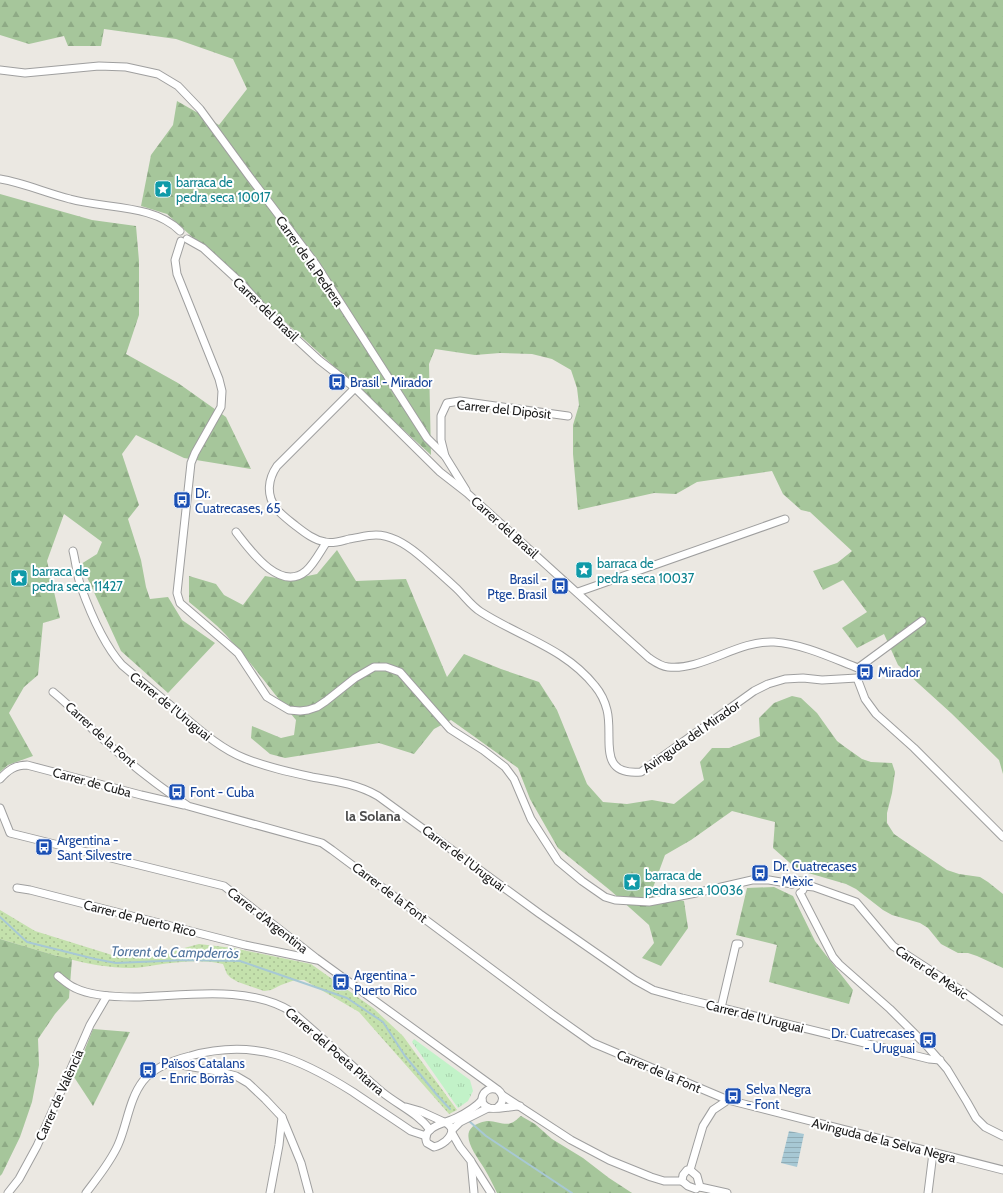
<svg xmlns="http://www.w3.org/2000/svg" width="1003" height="1193" font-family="Cabin,sans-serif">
  <defs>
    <pattern id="grass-dots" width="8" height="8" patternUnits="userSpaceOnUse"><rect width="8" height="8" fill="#c4e1ac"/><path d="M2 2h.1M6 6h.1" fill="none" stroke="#a8c093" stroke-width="1.8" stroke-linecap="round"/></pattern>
    <pattern id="forest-firs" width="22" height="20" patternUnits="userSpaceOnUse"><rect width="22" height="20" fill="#a6c69b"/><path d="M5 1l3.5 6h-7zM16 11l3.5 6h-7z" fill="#8eaa85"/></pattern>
    <pattern id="park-tufts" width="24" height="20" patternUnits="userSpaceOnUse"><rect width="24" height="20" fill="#c2f2c8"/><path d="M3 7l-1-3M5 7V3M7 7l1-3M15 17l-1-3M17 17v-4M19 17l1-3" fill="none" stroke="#a6cfab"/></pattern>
    <pattern id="water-rules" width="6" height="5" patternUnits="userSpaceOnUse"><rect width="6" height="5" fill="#a7c8d4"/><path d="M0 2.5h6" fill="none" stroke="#8fabb5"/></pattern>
  </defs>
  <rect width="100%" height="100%" fill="#ebe8e2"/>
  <!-- grass -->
  <path fill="url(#grass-dots)" d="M0,910l35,21 77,24 39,2 48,-13 34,4 78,16 62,44 30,28 54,74 -8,4 -90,-102 -55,-32h-9l-14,5 -10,5 -7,1 -26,-9 -7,-4 -4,-4 -4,-10c-22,-5 -45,-2 -67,1 -8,1 -17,3 -25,3 -44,0 -89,-17 -131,-29z"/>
  <!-- forest -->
  <g fill="url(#forest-firs)">
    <polygon points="0,0 1003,0 1003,774 999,760 951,713 898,665 884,634 857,648 842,628 867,612 843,580 823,590 813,571 837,563 852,551 810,512 801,510 783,494 772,471 697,482 676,494 654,493 578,510 573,454 573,425 579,405 577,388 571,370 552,359 532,354 500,353 475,355 435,349 429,364 431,455 167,214 141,206 151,155 173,125 177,101 219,125 247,89 233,59 176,39 104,29 101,46 68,46 64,36 29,44 0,35"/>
    <polygon points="0,194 92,220 136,226 139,261 139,315 126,354 178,383 226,417 251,469 184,458 136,435 122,454 139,505 128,519 141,560 146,587 150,599 168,597 182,620 215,643 168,693 121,651 81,564 97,554 102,542 64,514 47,561 60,618 43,623 38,675 24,687 9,713 33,756 8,765 0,772"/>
    <path d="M337,550l19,31 50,-2 41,98 17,-23 37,15 38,13 18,28 30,74 16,18 24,2 25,-4 22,4 30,-24 -4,-18 12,-14h17l31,-12 -1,-18 15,-15 18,-7 9,2 16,15 20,28 8,6 17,12 9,3 21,1 3,9 -3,21 -5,20v10l7,11 53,36 12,4 21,3 8,5 15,12v74l-26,-12 -9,-3h-10l-17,-9 -13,-16 -8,-5 -28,-8 -9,-5 -27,-21 -10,-5 -48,-14 -25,-22 2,-26 -43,-11 -41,29 -26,15 -14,38 33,8 4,27 -27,38 -19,-8 12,-15 -5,-18 -38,-34 -53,-43 -28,-49 -12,-31 -67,-48 -17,9 -20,25 -35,-11 -94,15 -15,-4 -19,-16 1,-12 29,12 13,-3 2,-15c-24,-28 -45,-58 -70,-85 -11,-12 -24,-22 -37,-33v-26l27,8 8,11 19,10 22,-29 23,4 29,-6z"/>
    <polygon points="774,887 793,896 815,941 853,990 849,1004 769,982 777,945 736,935 747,888"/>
    <polygon points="0,939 57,956 72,959 69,998 55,1014 38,1039 39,1065 32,1102 20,1137 2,1174 0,1176"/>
    <polygon points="93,1029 130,1032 93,1106 74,1077"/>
    <path d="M521,1116l14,8 17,15 31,19 26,20 23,15h-135c-4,-8 -8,-17 -13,-25 -10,-16 -31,-41 3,-47 7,-1 18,5 24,2 4,-1 7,-5 10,-7z"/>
  </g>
  <!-- park -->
  <polygon fill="url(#park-tufts)" points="414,1039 470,1080 473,1091 468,1101 458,1108 412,1042"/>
  <!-- water -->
  <polygon fill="url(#water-rules)" points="789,1131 804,1134 797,1167 781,1163"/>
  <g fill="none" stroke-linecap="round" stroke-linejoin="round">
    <!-- stream -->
    <g stroke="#a7c8d4" stroke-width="2">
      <polyline points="0,917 27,942 95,959 116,963 185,960 240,961 347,998 383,1022 405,1056 437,1095 450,1109"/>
      <polyline points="469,1121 486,1136 572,1193"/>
    </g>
    <defs>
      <g id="street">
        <polyline points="0,70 25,73 99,66 126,67 158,74 178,86 200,109 249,176 315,263 427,438 445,456 466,490"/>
        <path d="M0,179c24,4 46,14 70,20 35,10 84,5 110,32"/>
        <path d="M187,239l16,9 38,35 24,27 54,50 36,28 85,84 27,21 182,165c6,4 11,8 19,9 34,4 70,-27 106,-25 29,2 58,16 84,26"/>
        <polyline points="181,241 175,260 177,274 219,379 222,391 221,407 195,453 191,463 177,593 180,603 222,639 238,653 267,697 289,710 300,711 308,710 317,707 326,701 355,678 374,667 386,667 400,672 450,729 483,750 505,767 514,779 531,819 558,861 582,881 605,897 615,900 649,902 691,894 752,880 769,880 792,884"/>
        <path d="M355,388l-78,78c-9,13 -11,29 -1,42 5,7 14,13 20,18 9,7 18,14 29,16 8,2 16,-1 24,-3 8,-1 18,-4 27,-4 16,0 31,10 43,20 12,10 24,21 36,32 9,8 16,19 26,25 39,25 84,36 114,74 5,6 10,16 12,24 7,27 -11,66 34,62l113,-81 14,-7 17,-5 18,-1 19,2 35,-2"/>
        <polyline points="445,456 441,440 441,416 447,403 460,401 568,416"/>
        <path d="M236,532c14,18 44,61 70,39 8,-7 14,-19 20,-28"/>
        <path d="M73,551c3,12 4,25 8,36 9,25 23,58 41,78 20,17 40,33 60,50 19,16 39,34 62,43 22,9 45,14 68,19 23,4 45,7 66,19l162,118 95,66 18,10 29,8 247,61 11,1"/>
        <polyline points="578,592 785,519"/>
        <polyline points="858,668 922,621"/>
        <polyline points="857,678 865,699 876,714 914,748 1003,837"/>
        <path d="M53,692c19,15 34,33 52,49 25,23 55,46 83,65l134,37 10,7 220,164 41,29 135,57 275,70"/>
        <path d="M0,779c8,-9 15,-14 27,-14l114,30 43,10"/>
        <path d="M0,808l10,25 214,53 92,72 182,132c6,5 6,12 0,17"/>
        <polyline points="792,884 795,881 801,881 804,886 803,890"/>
        <polyline points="804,886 814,887 856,902 893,946 959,989 1003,1021"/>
        <polyline points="17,888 30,890 245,945 317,960"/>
        <polyline points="800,893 833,957 839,964 890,1009 927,1046 947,1069 967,1102 976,1118 985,1127 1003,1136"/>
        <path d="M58,976c5,4 10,9 17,12 16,8 42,9 59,9 51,-1 113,-13 158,15 31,26 60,54 90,80 16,13 37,22 48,38"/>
        <polyline points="721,1008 736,944 739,944"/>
        <polyline points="169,1063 217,1071 236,1076 248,1083 265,1099 282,1117 301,1163 309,1193"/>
        <path d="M495,1089c-12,-2 -19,14 -6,19 4,2 23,-2 31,-2"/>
        <polyline points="502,1095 571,1140 609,1160 651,1177 664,1181 682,1181"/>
        <path d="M406,1107l14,4 24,11c5,2 7,4 8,8 -1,9 -10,15 -18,17l-7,-4c-7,-16 19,-20 29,-25 10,-5 19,-10 26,-18"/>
        <polyline points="452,1130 460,1122 488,1108"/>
        <polyline points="452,1133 460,1147 471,1161 474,1193"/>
        <polyline points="472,1163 491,1193"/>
        <polyline points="690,1170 703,1126 713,1110 728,1100"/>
        <polyline points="690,1170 687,1170 683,1175 682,1181 688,1186 696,1189"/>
        <polyline points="690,1170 697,1176 700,1187"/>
        <polyline points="700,1187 727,1193"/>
        <polyline points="8,1193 19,1179 37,1146 90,1025 107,996"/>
        <path d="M86,1193c11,-15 24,-30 32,-48 9,-20 11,-46 25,-64 11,-14 31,-21 47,-25 65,-18 109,2 163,36 19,13 39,26 58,39l15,5"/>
        <polyline points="270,1193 279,1145 282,1117"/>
        <polyline points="928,1193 933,1153"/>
      </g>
    </defs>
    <!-- street casing -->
    <use href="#street" stroke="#9f9f9f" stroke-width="9"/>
    <!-- street -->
    <use href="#street" stroke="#fff" stroke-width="7"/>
  </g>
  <!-- icons -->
  <defs>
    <symbol id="sight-square" viewBox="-11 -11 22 22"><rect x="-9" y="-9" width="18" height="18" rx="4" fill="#0f9aa8" stroke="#fff"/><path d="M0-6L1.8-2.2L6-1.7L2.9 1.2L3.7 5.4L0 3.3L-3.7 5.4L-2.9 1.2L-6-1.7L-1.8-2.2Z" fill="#fff"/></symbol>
    <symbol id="bus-square" viewBox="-11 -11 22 22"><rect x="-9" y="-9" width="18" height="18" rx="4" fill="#1a4fb4" stroke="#fff"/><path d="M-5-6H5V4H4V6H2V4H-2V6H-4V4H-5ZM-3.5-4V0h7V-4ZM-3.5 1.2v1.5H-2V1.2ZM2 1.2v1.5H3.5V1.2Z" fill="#fff"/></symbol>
  </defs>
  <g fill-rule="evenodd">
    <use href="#sight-square" x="153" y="179" width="20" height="20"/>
    <use href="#bus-square" x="327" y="372" width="20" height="20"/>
    <use href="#bus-square" x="172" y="490" width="20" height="20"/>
    <use href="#sight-square" x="574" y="560" width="20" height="20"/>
    <use href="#sight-square" x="9" y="568" width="20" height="20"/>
    <use href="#bus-square" x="550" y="576" width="20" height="20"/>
    <use href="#bus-square" x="855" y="662" width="20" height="20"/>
    <use href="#bus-square" x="167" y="782" width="20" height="20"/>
    <use href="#bus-square" x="34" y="837" width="20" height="20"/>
    <use href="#bus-square" x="750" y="863" width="20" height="20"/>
    <use href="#sight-square" x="622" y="872" width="20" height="20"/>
    <use href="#bus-square" x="331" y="972" width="20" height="20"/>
    <use href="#bus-square" x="918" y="1030" width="20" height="20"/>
    <use href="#bus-square" x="138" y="1060" width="20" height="20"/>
    <use href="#bus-square" x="723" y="1086" width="20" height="20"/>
  </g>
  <g text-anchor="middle" stroke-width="4" stroke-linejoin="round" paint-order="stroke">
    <!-- culture labels -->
    <g font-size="13" fill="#0d838f" stroke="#fff" text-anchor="start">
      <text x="176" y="187">barraca de<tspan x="176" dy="15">pedra seca 10017</tspan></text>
      <text x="597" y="568">barraca de<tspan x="597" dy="15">pedra seca 10037</tspan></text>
      <text x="32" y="576">barraca de<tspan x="32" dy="15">pedra seca 11427</tspan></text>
      <text x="645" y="880">barraca de<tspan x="645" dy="15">pedra seca 10036</tspan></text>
    </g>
    <!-- street labels -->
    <g font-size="13" fill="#1b1b1b" stroke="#fff">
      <text transform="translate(310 261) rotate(55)" y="5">Carrer de la Pedrera</text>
      <text transform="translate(266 309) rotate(44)" y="5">Carrer del Brasil</text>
      <text transform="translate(504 409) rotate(6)" y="5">Carrer del Dipòsit</text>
      <text transform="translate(505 527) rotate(42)" y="5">Carrer del Brasil</text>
      <text transform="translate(171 706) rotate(39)" y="5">Carrer de l'Uruguai</text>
      <text transform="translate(101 734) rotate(42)" y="5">Carrer de la Font</text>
      <text transform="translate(691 736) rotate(-35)" y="5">Avinguda del Mirador</text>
      <text transform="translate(92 782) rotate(15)" y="5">Carrer de Cuba</text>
      <text transform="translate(464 858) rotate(37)" y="5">Carrer de l'Uruguai</text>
      <text transform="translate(390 892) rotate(37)" y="5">Carrer de la Font</text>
      <text transform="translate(140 918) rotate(14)" y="5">Carrer de Puerto Rico</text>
      <text transform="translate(268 920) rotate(38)" y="5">Carrer d'Argentina</text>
      <text transform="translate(932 972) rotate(34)" y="5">Carrer de Mèxic</text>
      <text transform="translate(755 1016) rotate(14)" y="5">Carrer de l'Uruguai</text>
      <text transform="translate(335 1051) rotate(41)" y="5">Carrer del Poeta Pitarra</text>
      <text transform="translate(659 1071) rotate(23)" y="5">Carrer de la Font</text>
      <text transform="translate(59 1095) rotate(-66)" y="5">Carrer de València</text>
      <text transform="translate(884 1140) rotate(14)" y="5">Avinguda de la Selva Negra</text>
    </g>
    <!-- transit labels -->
    <g font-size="13" fill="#164399" stroke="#fff" text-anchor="start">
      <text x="350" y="387">Brasil - Mirador</text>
      <text x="195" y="498">Dr.<tspan x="195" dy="15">Cuatrecases, 65</tspan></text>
      <text x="547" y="584" text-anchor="end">Brasil -<tspan x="547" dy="15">Ptge. Brasil</tspan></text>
      <text x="878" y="677">Mirador</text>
      <text x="190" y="797">Font - Cuba</text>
      <text x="57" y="845">Argentina -<tspan x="57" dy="15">Sant Silvestre</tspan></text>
      <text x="773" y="871">Dr. Cuatrecases<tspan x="773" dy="15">- Mèxic</tspan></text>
      <text x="354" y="980">Argentina -<tspan x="354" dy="15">Puerto Rico</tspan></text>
      <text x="915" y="1038" text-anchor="end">Dr. Cuatrecases<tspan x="915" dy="15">- Uruguai</tspan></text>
      <text x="161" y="1068">Països Catalans<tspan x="161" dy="15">- Enric Borràs</tspan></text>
      <text x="746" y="1094">Selva Negra<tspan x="746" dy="15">- Font</tspan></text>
    </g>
    <!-- neighbourhood labels -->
    <g font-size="14" font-weight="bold" fill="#4e4e4e" stroke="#fff">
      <text x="373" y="821">la Solana</text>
    </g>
    <!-- water labels -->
    <g font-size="14" font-style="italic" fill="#53769f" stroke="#fff">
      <text transform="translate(175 952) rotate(1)" y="5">Torrent de Campderròs</text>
    </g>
  </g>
</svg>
